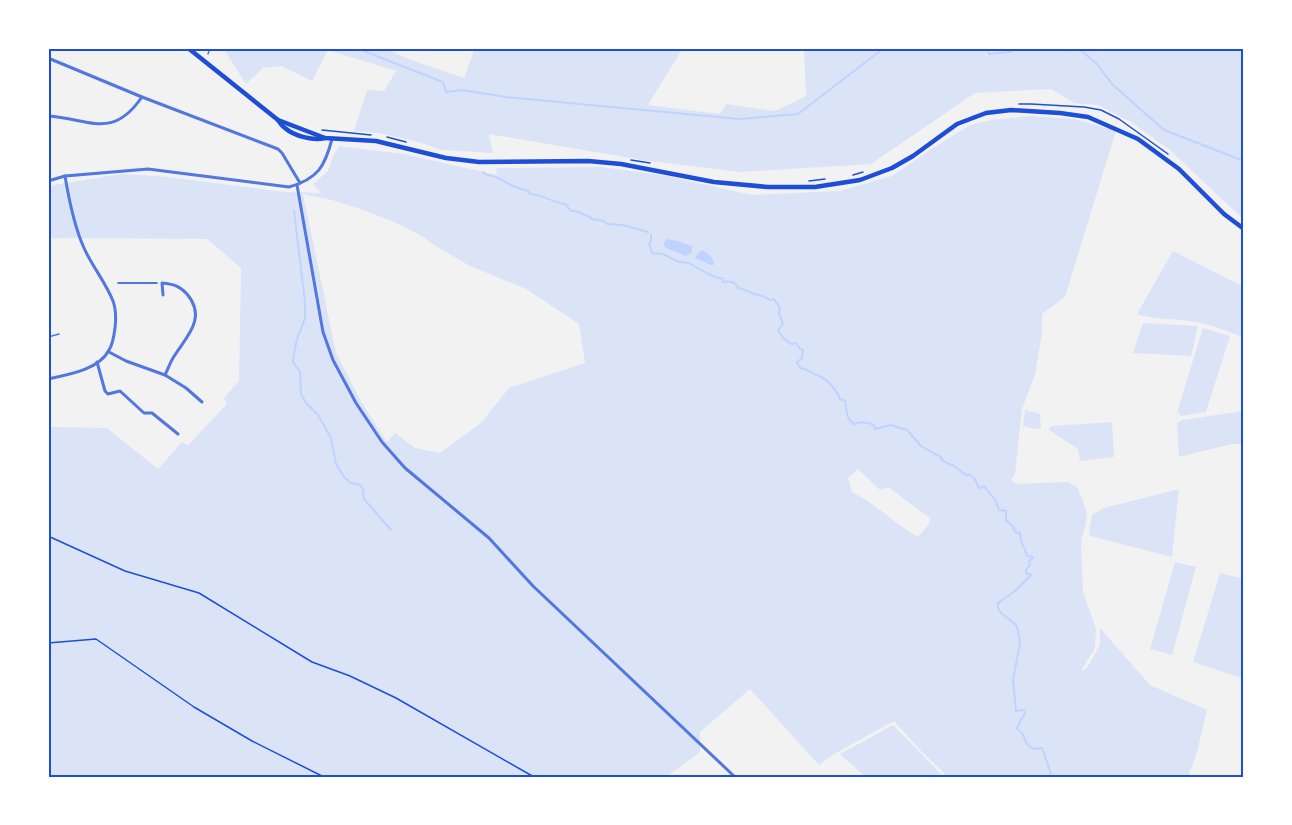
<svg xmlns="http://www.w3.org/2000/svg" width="1292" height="825" font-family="'Roboto Condensed',sans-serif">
  <rect width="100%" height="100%" fill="#f2f2f2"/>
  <!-- green -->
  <g fill="#dbe4f7" fill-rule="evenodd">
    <polygon points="223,48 386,48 403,57 464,78 475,48 683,48 648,105 720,114 726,104 775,111 806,96 804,48 1244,48 1244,220 1171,151 1131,122 1098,105 1074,103 1051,89 975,93 871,164 740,172 642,160 489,134 493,153 442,150 418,142 379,133 354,131 367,90 384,91 396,71 328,50 312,81 281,66 263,68 246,84"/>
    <path d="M1029,116l46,3 41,12 -51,166 -23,17v19l-7,42 -13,34 -7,65 -4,6 5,4 52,-2 10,6 9,24 -1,12 -5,16 2,51 13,38 -1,19 -14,23 6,-3 13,-23v-17l50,57 57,25 -10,42 -9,25h-240l-27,-26 -27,-30 -58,32 -17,12 -69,-76 -50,43v20l-34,25h-618v-350l59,1 51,41 24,-27 6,3 39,-41 -3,-6 15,-17 2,-113 -34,-29 -159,-1v-52l73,-12 39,2 125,16 36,1 -8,-9 15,-13 6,-17 5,-8 65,8 93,21 -1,-7 105,-1 61,8 90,20 88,-4 52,-15 38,-26 40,-25 21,-5zM303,194l29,6 31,10 34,13 21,11 21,14 31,18 56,23 53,35 6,39 -76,25 -27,34 -42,31 -25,-5 -20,-15 -8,9 -25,-39 -26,-50zM858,469l22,21 8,-3 42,31 -1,6 -11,13c-23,-13 -42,-33 -66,-45l-4,-14z"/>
    <path d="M1173,251l69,35 2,-4v56c-18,-8 -35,-14 -55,-17 -17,-3 -35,-1 -52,-7z"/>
    <polygon points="1143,323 1198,326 1191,356 1133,353"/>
    <polygon points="1203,328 1230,336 1206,412 1181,416 1177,412"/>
    <polygon points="1025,410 1040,414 1041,428 1035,429 1023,426"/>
    <polygon points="1244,411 1244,444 1232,444 1179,457 1177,423 1182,420"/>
    <polygon points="1112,422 1114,457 1080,461 1078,449 1049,430 1051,426"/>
    <polygon points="1179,489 1172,557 1090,536 1089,530 1092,515 1104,508"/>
    <polygon points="1175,562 1196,567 1172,655 1150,649"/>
    <polygon points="1220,573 1244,579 1244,679 1193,662"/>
    <polygon points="893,725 944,777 866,777 840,754"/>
  </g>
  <!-- water -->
  <g fill="#bfd3fe">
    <polygon points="667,239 678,241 692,246 692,252 686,256 666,248 663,244"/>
    <path d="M702,250c6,4 12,7 12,15h-3l-16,-7 4,-6z"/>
  </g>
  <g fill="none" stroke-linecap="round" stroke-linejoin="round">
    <!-- stream -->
    <g stroke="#bfd3fe" stroke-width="2">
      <polyline points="356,48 443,82 446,92 462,90 506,97 739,119 798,114 884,48"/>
      <polyline points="987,48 989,54 1011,52 1016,48"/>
      <polyline points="1062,48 1066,51 1074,48"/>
      <polyline points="1078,48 1096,63 1112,84 1164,130 1244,161"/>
      <path d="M483,172l2,2 11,3 17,9 15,5 2,3c12,1 23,8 35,10l6,7c8,-1 12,4 19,6l2,2c5,2 11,-1 15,5l16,1 25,7"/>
      <polyline points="294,211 305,302 305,318 297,339 294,353 293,362 300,372 301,394 306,403 318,415 331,438 336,464 344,477 351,483 360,485 363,489 364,499 391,530"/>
      <path d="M651,235v7l-2,1 3,10 11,1 16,8 10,1 19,11 10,4h4l1,4c7,-1 12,-1 15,6 6,1 9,3 14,5 6,3 12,2 18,7l4,-1 6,9 -1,5 4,11 -5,6 5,8 8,6 5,-1 4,6 3,1 -1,8 -5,4 3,6c7,1 9,3 14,6 2,1 4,1 5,2 9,4 18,14 21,23l5,2c2,9 1,18 9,23 7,-2 14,-2 20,1l1,4 16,-4 16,5 14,16 12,7 7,3 3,5 11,5 12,9 3,-1 5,4 5,10 5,-2 12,15 3,9 7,1v10l7,5 2,6 5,1c0,13 5,12 7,23l6,1v1l-4,3 1,4 -4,5v3l5,2 -16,16 -17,12v5l3,5 15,12 2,6 2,12 -7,37 3,31 8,-1 1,4 -5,7 -1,5 -3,2 6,5 5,11 6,5 9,-1 10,29"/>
    </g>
    <!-- path -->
    <g stroke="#1d4ed8" stroke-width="1.5">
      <polyline points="1019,104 1031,104 1084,107 1101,110 1119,119 1168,154"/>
      <polyline points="322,130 371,135"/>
      <polyline points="387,137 406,142"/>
      <polyline points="631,160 650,163"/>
      <polyline points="853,175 863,172"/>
      <polyline points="809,181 825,179"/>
      <polyline points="118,283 157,283"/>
      <polyline points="48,536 125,571 199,593 312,662 350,676 396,698 534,777"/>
      <polyline points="48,643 96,639 194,707 252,741 324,777"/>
      <polyline points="48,774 53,777"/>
    </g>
    <!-- service -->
    <g stroke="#5277de" stroke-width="1.5">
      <polyline points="208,54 210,48"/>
      <polyline points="48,337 59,334"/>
    </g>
    <!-- minor -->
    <g stroke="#5277de" stroke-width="3">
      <polyline points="48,58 142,97 278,149 282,153 300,183"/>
      <path d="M48,116c43,3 64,24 94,-19"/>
      <path d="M48,181l17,-5 83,-7 141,18c29,-8 36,-21 43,-48"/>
      <polyline points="297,185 323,332 333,360 356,403 382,442 405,468 489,538 533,586 735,777"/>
      <path d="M163,295l-1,-12c11,1 18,3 25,11 21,25 -2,44 -14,64 -3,5 -5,11 -8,17"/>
      <polyline points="109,352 126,361 165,375 186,388 202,402"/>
      <polyline points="97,362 105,391 108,394 120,391 144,413 152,413 178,434"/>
      <path d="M48,379c19,-4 51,-9 61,-29 4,-6 5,-14 6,-22 1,-9 1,-19 -2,-27 -7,-18 -21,-35 -29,-53 -10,-22 -15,-48 -19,-72"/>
    </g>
    <!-- secondary -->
    <g stroke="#1d4ed8" stroke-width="4.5">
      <path d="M188,48l90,72c2,3 4,6 7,8 9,8 28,13 40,10"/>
      <polyline points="278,120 325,138 376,141 446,158 479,162 588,161 621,164 714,182 768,187 815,187 860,180 892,168 913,156 957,124 986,113 1011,110 1060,113 1088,117 1138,139 1179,169 1224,214 1244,229"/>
    </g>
  </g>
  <!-- border -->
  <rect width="1292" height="825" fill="none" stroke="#ffffff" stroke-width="99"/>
  <rect x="50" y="50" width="1192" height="726" fill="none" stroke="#1d4ed8" stroke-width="2"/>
</svg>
